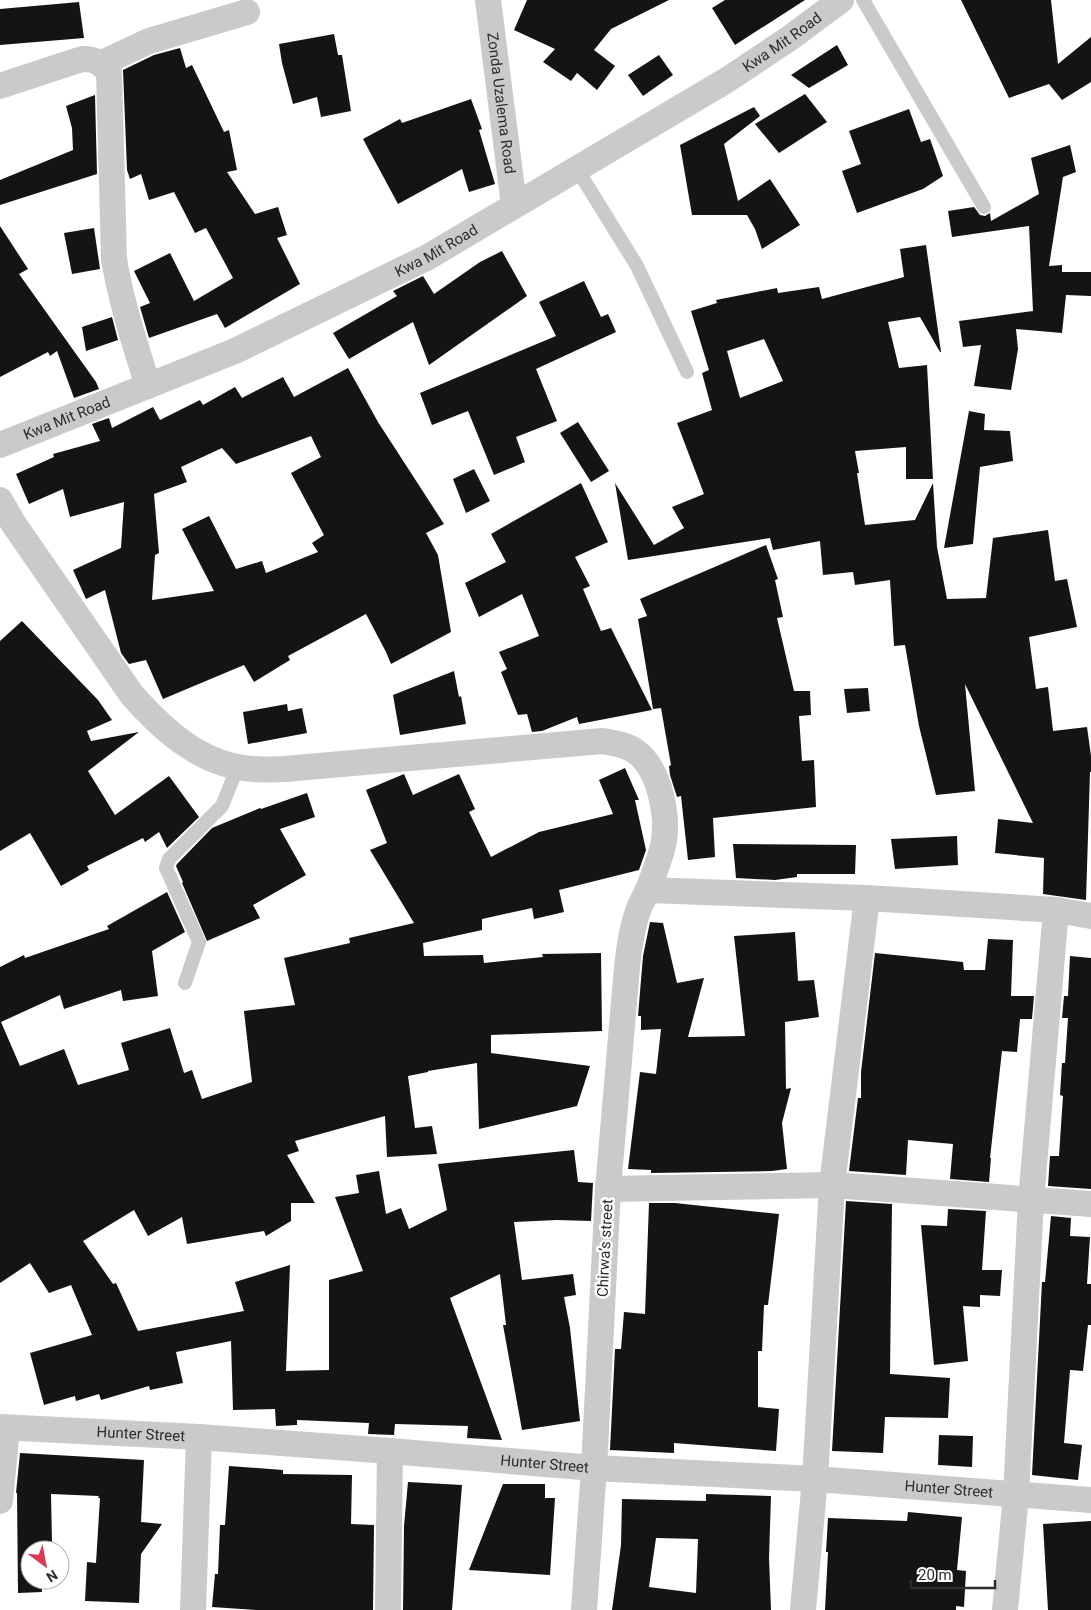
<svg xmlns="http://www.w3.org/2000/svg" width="1091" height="1610" font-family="Roboto,sans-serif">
  <rect width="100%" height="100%" fill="#fff"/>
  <!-- building -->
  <g fill="#141414" fill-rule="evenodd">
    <polygon points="527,0 669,0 611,29 594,50 615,66 597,90 577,73 571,81 543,62 555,49 514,30"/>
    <polygon points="725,0 805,0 735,45 712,8"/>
    <polygon points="961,0 1051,0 1058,64 1091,37 1091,82 1062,100 1049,84 1009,98"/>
    <polygon points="79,2 84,38 0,45 0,9"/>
    <polygon points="334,34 338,55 342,55 351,111 321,117 317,97 293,104 282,63 279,44"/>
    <polygon points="837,45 848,65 809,88 791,75"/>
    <polygon points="180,48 186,68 192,65 224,132 229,130 237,170 227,172 255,214 278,207 287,235 277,238 300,284 225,328 217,314 149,338 140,307 150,303 134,271 170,253 194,301 233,278 206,228 195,233 174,192 149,200 141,174 130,179 127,170 123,70 154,55"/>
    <polygon points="659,55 673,75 643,96 628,75"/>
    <polygon points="805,94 827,122 779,153 755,124"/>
    <polygon points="95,95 97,174 0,205 0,180 73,150 72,128 66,106"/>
    <polygon points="471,99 482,129 479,130 495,184 469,192 462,169 398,204 363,139 400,119 402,123"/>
    <polygon points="754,107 760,116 724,144 738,201 770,179 800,225 762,249 755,229 747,215 692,215 680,145"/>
    <polygon points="909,109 921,142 930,139 943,176 923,189 857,213 842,171 861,164 849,131"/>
    <polygon points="1070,145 1076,172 1063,177 1049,266 1062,265 1062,272 1091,272 1091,296 1066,295 1062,333 1016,329 1018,349 1011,390 974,386 981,345 963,347 959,321 1033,311 1029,226 952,237 948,211 974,207 980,215 985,216 990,213 991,221 1039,194 1031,158"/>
    <polygon points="0,226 28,269 19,274 96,382 99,389 74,398 57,351 50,356 48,352 0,377"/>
    <polygon points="94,228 100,269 72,274 64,233"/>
    <path d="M926,245l15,107h-1l-20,-35 -32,5 11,46 28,-3 6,114h-27v-32l-51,4 4,22h-2l8,52 50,-5 18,-37 4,64 10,52 39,-1 7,-60 55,-8 7,51 12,-2 10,48 -48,10 7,52 12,-2 5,44 34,-4 4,29v16h-1l-4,128 -43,-6 1,-36 -49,-5 3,-34 35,4 -68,-139 10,107 -39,4 -17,-69 -14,-81 -11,1 -4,-66 -35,5 -2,-13 -30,3 -3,-34 -47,9 -3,-12 -142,22 -13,-77 39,62 30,-17 -12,-21 32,-13 -27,-71 35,-13 -10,-37 7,-3 -18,-59 26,-8 -1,-3 61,-12 1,5 41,-6 3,12 82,-22 -4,-28zM764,339l19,42 -43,17 -13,-47z"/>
    <polygon points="502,251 527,296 429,365 413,322 349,359 333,333 397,296 393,291 423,276 434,294 480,262"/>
    <polygon points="584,281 601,317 608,314 616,332 536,369 557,421 516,437 525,462 494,475 468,411 432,425 420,393 556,336 539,302"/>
    <polygon points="112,317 118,340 86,351 82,327"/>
    <path d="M348,368l30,54 66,102 -18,9 12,22 13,77 -60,32 -5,-12 -20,-38 -78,42 2,4 -36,22 -10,-17 -81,34 -17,-39 -17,4 -8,-11 -16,-63 -19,9 -13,-29 48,-22 3,-46 -54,15 -7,-28 -34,15 -13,-30 38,-17 -1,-3 47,-13 -8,-17 17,-6 3,10 41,-21 7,13 40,-20 3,5 32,-18 7,11 41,-21 11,20zM311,436l10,21 -30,16 33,62 -12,8 6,9 -52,21 -4,-12 -26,8 -27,-53 -27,13 32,62 -62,9 3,-45 4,-2 -5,-59 33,-12 -6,-15 41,-19 14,16z"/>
    <polygon points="969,411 985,414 984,430 1010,431 1013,461 980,467 973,544 944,548"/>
    <polygon points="578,422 609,471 591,482 560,433"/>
    <polygon points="474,469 490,501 466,513 453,479"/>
    <polygon points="581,483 608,542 575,557 590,586 583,589 601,631 611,628 652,710 579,724 577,717 542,731 532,732 527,714 518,715 501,672 507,669 499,652 539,636 522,594 479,617 465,583 506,562 491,534"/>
    <polygon points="766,545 778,579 775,580 783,617 777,618 794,691 810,691 811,715 799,716 802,761 814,760 816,807 713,818 715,857 688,860 681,796 677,797 670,775 669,766 671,765 661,708 653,709 638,619 647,616 640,599"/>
    <polygon points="22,621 98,700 112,720 87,731 91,741 139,732 88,771 115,815 169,776 199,817 167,848 159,832 145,842 143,838 87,866 89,870 61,886 30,833 0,851 0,641"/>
    <polygon points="454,671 459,697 461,696 466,724 400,735 393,695"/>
    <polygon points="868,688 870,711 847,713 844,689"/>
    <polygon points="287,704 288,711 302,708 307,733 248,744 243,712"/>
    <polygon points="625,768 639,800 635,800 646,850 639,870 559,890 564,912 534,919 532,908 482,919 482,930 423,943 424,956 483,955 484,963 543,957 542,954 601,953 602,1031 491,1035 491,1053 590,1066 577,1106 479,1129 477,1063 428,1071 428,1072 408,1076 415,1128 432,1126 437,1154 387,1157 385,1116 295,1141 299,1151 287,1155 315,1203 291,1203 291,1221 266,1236 264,1231 187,1244 182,1217 148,1236 134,1210 83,1241 113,1284 116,1283 138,1331 244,1311 235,1282 290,1265 286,1371 329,1370 329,1280 363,1271 335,1197 359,1193 356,1175 379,1171 386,1214 401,1208 409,1229 447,1210 438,1164 574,1150 578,1182 593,1183 591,1221 557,1220 514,1222 522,1280 573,1274 576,1295 564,1297 570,1328 580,1421 522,1430 503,1325 506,1325 500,1274 450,1298 502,1440 467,1438 468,1426 395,1424 394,1435 368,1434 369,1423 297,1420 297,1425 276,1426 275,1409 233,1410 231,1341 176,1352 183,1383 150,1390 149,1386 101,1400 99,1394 76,1401 75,1396 44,1405 30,1353 92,1335 71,1285 49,1293 30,1263 0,1283 0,967 24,955 25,958 109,929 107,926 167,892 185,932 152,951 158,996 123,1001 121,990 64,1009 60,995 1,1022 20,1066 64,1049 78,1085 129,1070 121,1043 170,1028 184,1073 192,1070 202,1099 252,1082 244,1011 295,1005 284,958 350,943 349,938 414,923 370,850 387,843 366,790 404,774 413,795 459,774 475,809 469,812 491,857 539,832 613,814 599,780"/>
    <polygon points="307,793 315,817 280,829 306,875 253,905 260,918 207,941 182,883 183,882 176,866 177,864 212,828 260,808 261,809"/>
    <polygon points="957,836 958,865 895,869 891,839"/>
    <polygon points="733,844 856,845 855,874 797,874 797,877 775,880 736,878"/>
    <polygon points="650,922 663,923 677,983 704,978 688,1037 745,1036 734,936 795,932 798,981 814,980 819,1017 785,1022 786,1089 791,1088 782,1123 787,1169 772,1171 651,1173 651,1170 628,1169 640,1072 656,1074 661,1029 641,1030 641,1016 638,1016 643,956"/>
    <polygon points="988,939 1013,940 1011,996 1034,996 1032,1019 1020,1019 1017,1052 1002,1051 990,1158 991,1158 989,1182 950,1179 953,1144 908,1140 906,1175 849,1171 858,1098 861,1098 861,1072 875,953 963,962 964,970 985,970"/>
    <polygon points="1070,956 1091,958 1091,1189 1048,1186 1050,1156 1059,1156 1063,1096 1060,1095 1062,1063 1065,1063 1068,1018 1062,1018 1064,996 1068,996"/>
    <polygon points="846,1201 892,1204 890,1374 950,1378 948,1418 885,1417 883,1453 832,1451"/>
    <polygon points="649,1203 675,1203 779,1214 768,1305 764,1305 762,1351 758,1351 758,1407 779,1409 776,1451 674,1443 674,1453 610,1450 615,1349 621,1349 624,1312 645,1314"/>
    <polygon points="948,1209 986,1211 982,1270 1002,1270 1000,1296 980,1295 980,1307 963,1306 968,1361 934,1365 921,1225 947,1226"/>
    <polygon points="1051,1216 1071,1218 1070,1236 1090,1237 1087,1284 1091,1284 1091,1325 1088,1325 1083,1371 1070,1370 1064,1443 1082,1445 1078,1480 1032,1475 1042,1282 1045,1282"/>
    <polygon points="939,1435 973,1436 972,1467 938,1465"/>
    <polygon points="20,1453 144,1460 141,1522 162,1524 141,1554 139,1603 85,1601 87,1562 96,1563 100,1498 98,1498 99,1496 51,1494 52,1542 40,1542 40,1550 30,1550 30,1580 41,1580 42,1592 18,1593 17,1493 16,1493"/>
    <polygon points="229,1466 283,1470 283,1474 352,1475 351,1524 374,1525 373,1610 256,1610 212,1607 215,1574 218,1574 220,1525 225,1525"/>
    <polygon points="408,1482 462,1485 452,1610 403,1610 404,1526"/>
    <polygon points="503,1484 545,1484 545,1498 555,1498 550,1575 469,1570"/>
    <path d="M706,1494l65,2 -2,62 2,52h-159l9,-65 1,-46 84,2zM656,1538l42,1 -2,54 -47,-6z"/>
    <polygon points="908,1512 962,1517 957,1570 966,1571 964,1607 956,1606 956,1610 825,1610 828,1552 826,1552 828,1518 907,1521"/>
    <polygon points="1091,1521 1091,1610 1048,1610 1043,1524"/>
  </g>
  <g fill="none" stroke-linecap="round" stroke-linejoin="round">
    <!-- lane -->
    <g stroke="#cacaca" stroke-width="14">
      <polyline points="863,0 984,207"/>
      <polyline points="577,169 637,266 687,372"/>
      <polyline points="185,983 199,942 166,868 169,859 222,806 238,766"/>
    </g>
    <!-- street -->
    <g stroke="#cacaca" stroke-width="26">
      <path id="s1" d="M488,0l26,205"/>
      <polyline points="102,63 149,41 247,12"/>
      <path d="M0,86l82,-27c13,0 19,3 27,14l5,186c7,43 21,85 34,127"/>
      <path id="s2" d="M0,445l235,-94 193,-94 299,-177 63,-42 51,-38"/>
      <path d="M0,500l13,23 119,172c32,36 70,71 122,74 10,1 21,0 31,0l317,-28c11,2 23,3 33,10 26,18 35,70 27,99 -4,13 -9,27 -14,40 -4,8 -9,16 -11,24 -6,18 -8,35 -10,53l-19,222 -14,279 -10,142"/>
      <polyline points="648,890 867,898 1056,910 1091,916"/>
      <polyline points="608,1189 832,1185 1091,1204"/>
      <path id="s3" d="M0,1427l199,10 191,14 204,17 221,11 276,21"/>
      <polyline points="0,1501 7,1428"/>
      <polyline points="193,1610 199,1437"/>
      <polyline points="388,1610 390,1451"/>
      <polyline points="803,1610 815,1479 832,1185 867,898"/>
      <polyline points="1005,1610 1016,1495 1031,1200 1056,910"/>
    </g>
  </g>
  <g text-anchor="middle" stroke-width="5" stroke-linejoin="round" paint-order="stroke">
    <!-- street labels -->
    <g font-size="15" fill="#2d2d2d" stroke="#fff">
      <text dy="5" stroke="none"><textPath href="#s2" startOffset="882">Kwa Mit Road</textPath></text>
      <text dy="5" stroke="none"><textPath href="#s1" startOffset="104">Zonda Uzalema Road</textPath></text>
      <text dy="5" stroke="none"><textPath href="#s2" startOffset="478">Kwa Mit Road</textPath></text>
      <text dy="5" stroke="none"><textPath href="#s2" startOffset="72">Kwa Mit Road</textPath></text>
      <text transform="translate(605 1248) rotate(-87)" y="5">Chirwa’s street</text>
      <text dy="5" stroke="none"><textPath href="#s3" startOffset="141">Hunter Street</textPath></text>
      <text dy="5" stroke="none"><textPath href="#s3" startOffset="546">Hunter Street</textPath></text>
      <text dy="5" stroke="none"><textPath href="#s3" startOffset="951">Hunter Street</textPath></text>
    </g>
  </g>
  <!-- north arrow -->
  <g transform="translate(45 1565) rotate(148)"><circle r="24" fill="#ffffff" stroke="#ababab"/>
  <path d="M0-4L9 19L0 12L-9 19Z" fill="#d83a5a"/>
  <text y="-8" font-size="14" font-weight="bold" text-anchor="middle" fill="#2d2d2d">N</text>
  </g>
  <!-- scale -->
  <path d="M911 1580v8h84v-8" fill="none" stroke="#2d2d2d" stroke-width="2.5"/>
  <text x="918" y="1580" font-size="15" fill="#2d2d2d" stroke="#ffffff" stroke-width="4" paint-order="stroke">20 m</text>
</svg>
